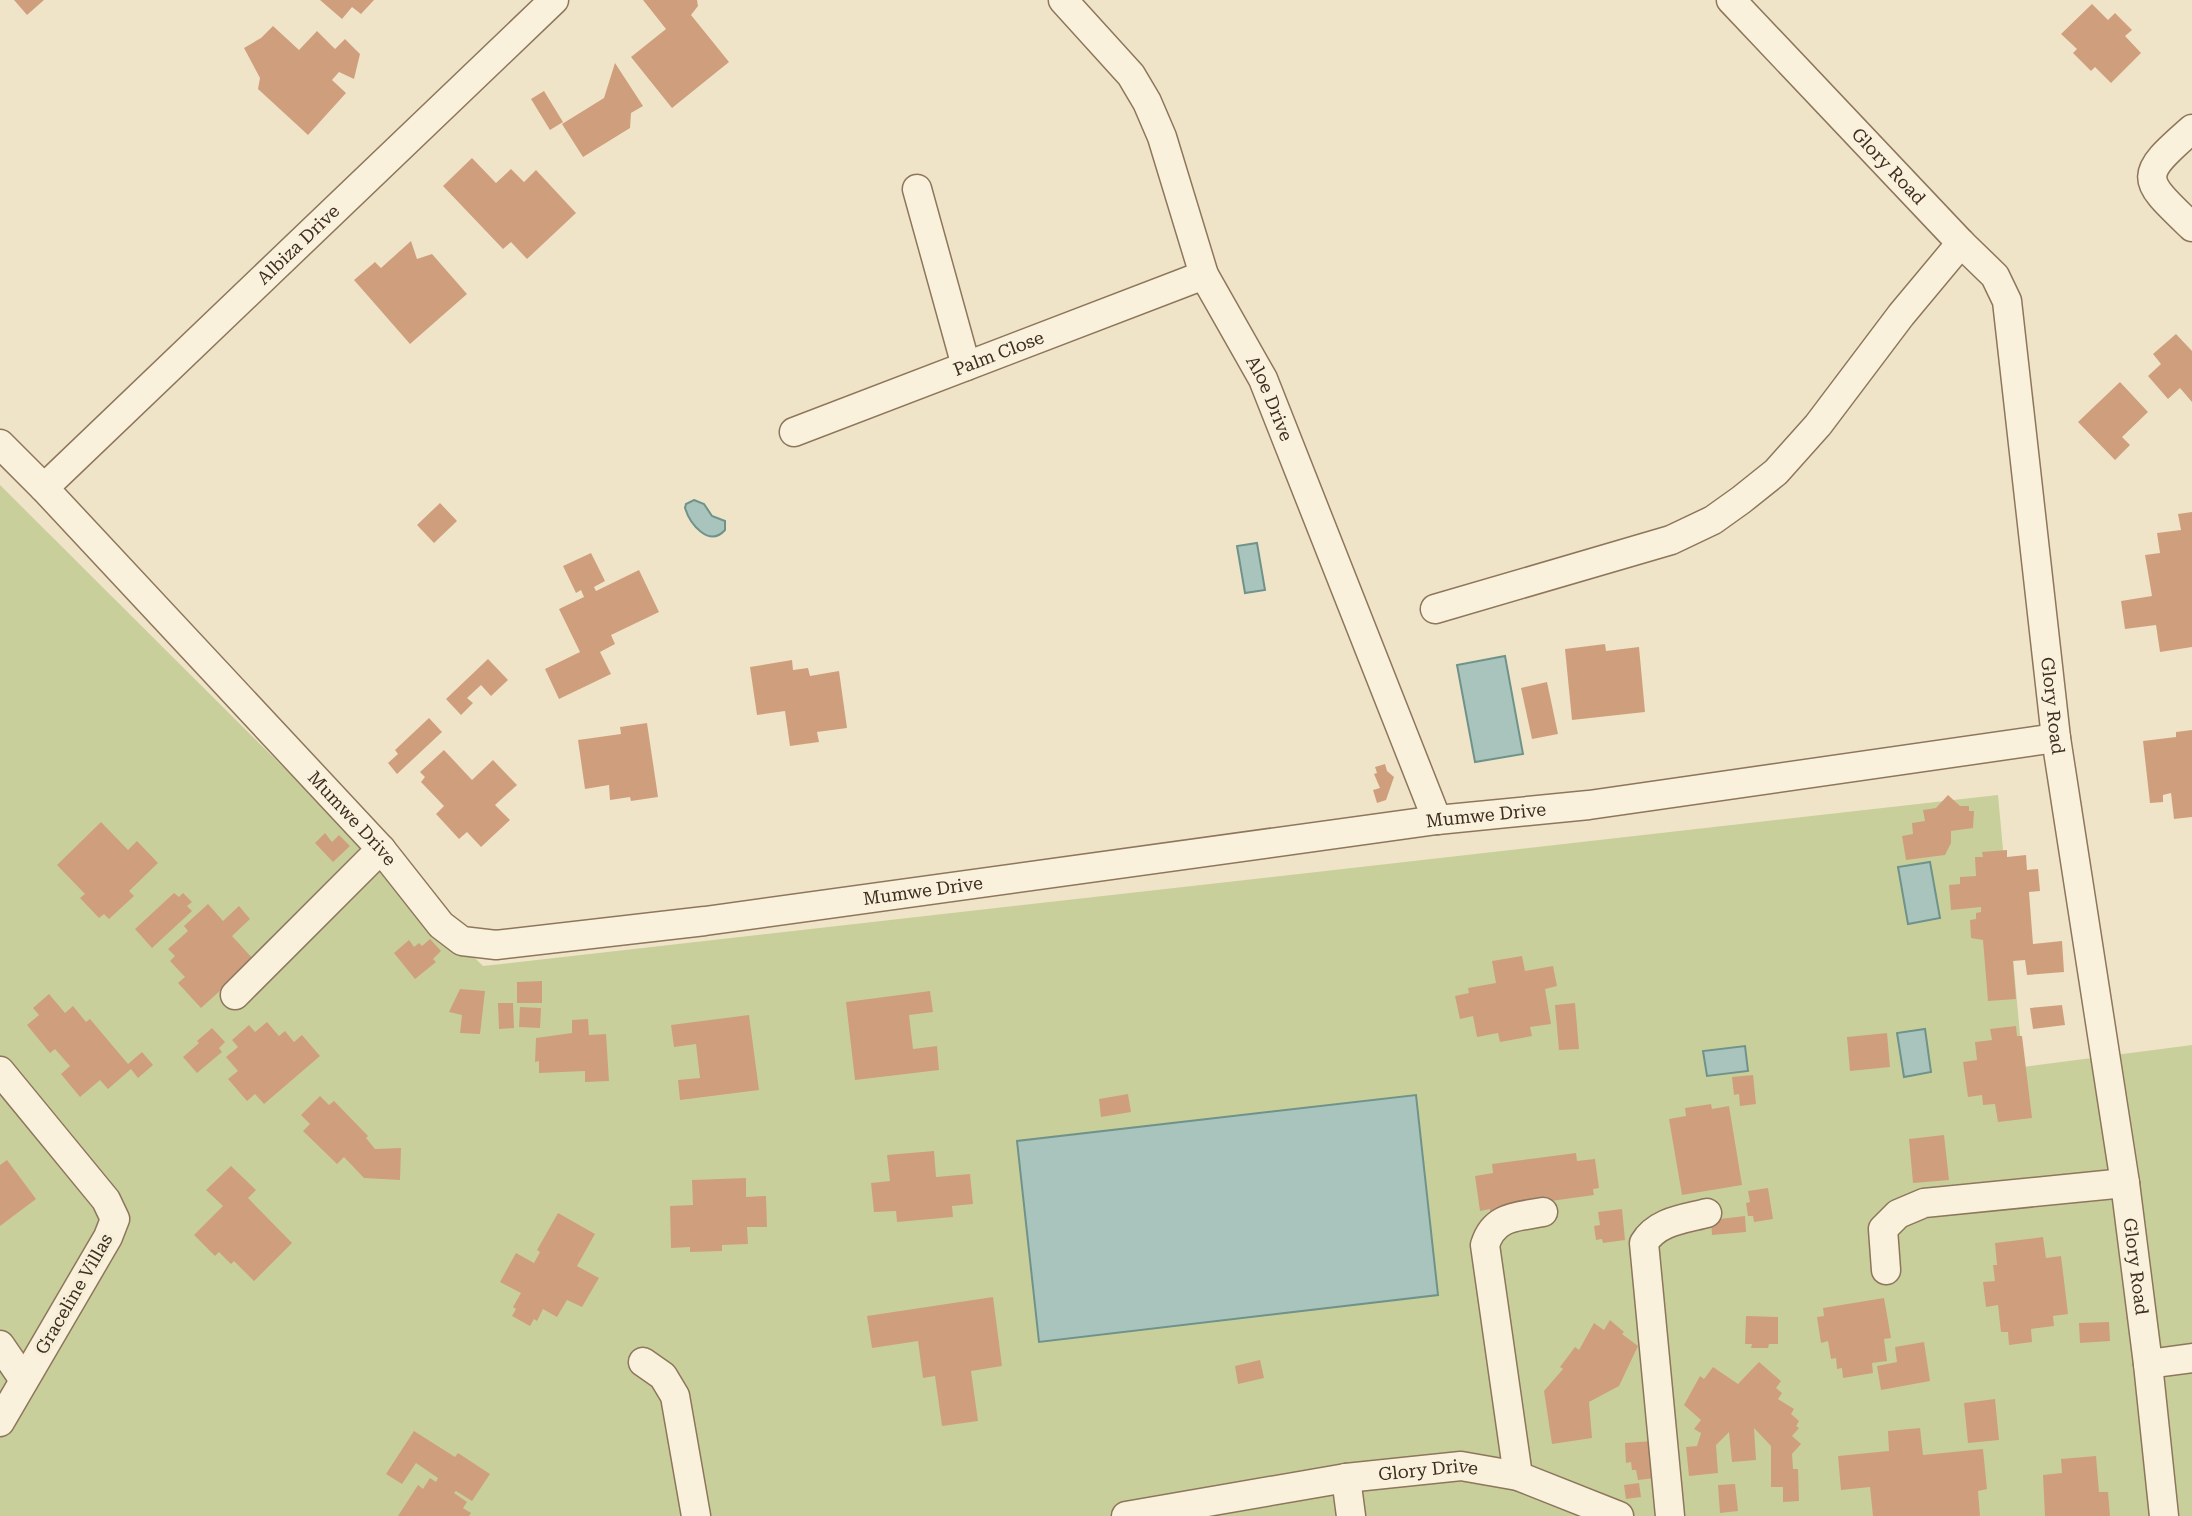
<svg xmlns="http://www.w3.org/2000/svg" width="2192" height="1516" font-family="'Roboto Serif',serif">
  <rect width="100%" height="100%" fill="#f0e4c8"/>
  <!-- green -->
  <polygon fill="#c9cf9b" points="0,485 483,966 1998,795 2023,1067 2192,1045 2192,1516 0,1516"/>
  <!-- water -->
  <g fill="#a9c4bc" stroke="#6f938a" stroke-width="2">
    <path d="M694,500l10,4 8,12 13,5v9c-16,18 -35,-6 -40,-22l1,-4z"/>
    <polygon points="1257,543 1265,590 1245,593 1237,546"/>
    <polygon points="1505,656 1523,754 1475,762 1457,665"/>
    <polygon points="1930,862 1940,918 1908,924 1898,867"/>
    <polygon points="1925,1029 1931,1072 1904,1077 1897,1033"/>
    <polygon points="1745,1046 1748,1071 1707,1076 1703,1051"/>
    <polygon points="1416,1095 1438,1295 1039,1342 1017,1141"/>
  </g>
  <!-- building -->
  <g fill="#cf9f7d">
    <polygon points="14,0 44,0 27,15"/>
    <polygon points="320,0 374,0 361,14 352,7 342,19"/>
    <polygon points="643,0 697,0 698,6 691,15 729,62 672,108 631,57 666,29"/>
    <polygon points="2092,4 2108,20 2115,13 2132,30 2125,36 2141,53 2111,83 2095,67 2091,71 2073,53 2077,49 2061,34"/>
    <polygon points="273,26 299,50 317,31 335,49 345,39 360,54 354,79 339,72 332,80 346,93 308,135 258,89 260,78 244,48 261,38"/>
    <polygon points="615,63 643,106 631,113 630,128 583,157 562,124 604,98"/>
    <polygon points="544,91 563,122 550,130 531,99"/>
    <polygon points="472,158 496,183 511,169 524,182 536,170 576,213 527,259 511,242 503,249 443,186"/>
    <polygon points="411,241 417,259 432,254 467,294 410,344 354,280 375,262 381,268"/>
    <polygon points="2176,334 2192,351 2192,402 2180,388 2168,399 2148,376 2161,364 2153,354"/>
    <polygon points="2120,382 2148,412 2122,437 2130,445 2115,460 2078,422"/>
    <polygon points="440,503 457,521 434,543 417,525"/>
    <polygon points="2192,512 2192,647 2160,652 2156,625 2125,629 2121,601 2152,596 2145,555 2160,553 2157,533 2181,530 2178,514"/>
    <polygon points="591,553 605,581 594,587 596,591 639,570 659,612 611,635 615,644 600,652 611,674 559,699 545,669 580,652 559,609 584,597 581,590 576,593 563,566"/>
    <polygon points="1605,644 1606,651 1639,647 1645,712 1572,720 1565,649"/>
    <polygon points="488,659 508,680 491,696 481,685 467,698 473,703 461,715 446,699"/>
    <polygon points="792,660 793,670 808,668 810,676 839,671 847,728 817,732 819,742 790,746 785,711 757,715 750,667"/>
    <polygon points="1547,682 1558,734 1532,739 1521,688"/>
    <polygon points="429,718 442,732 397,774 388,763 398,754 395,750"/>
    <polygon points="647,723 658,797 631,801 630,797 610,800 609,785 585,789 578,740 621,734 620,727"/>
    <polygon points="2192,730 2192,817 2174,819 2171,793 2163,795 2163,802 2150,803 2143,741 2176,737 2176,732"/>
    <polygon points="444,750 472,780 493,760 517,785 495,805 510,820 481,847 467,832 459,839 436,814 444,806 421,782 425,777 420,772"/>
    <polygon points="1385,764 1387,771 1394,777 1386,800 1377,803 1373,790 1380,788 1374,774 1377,773 1375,767"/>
    <polygon points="1948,795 1960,806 1969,806 1969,811 1974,811 1973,828 1951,831 1951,843 1945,855 1906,860 1902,836 1913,834 1912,823 1925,821 1923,810 1936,808"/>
    <polygon points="101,822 128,850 137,841 158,863 129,891 134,896 109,919 104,914 99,918 80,898 85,894 57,865"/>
    <polygon points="325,833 332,842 339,835 350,846 333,862 315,843"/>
    <polygon points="2007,850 2007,857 2026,855 2027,870 2038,869 2040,891 2029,892 2033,944 2062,941 2064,972 2027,975 2025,960 2013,961 2016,999 1988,1001 1983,940 1971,938 1970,920 1976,919 1976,913 1981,912 1981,907 1951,910 1949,885 1960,884 1960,877 1976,876 1975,857 1983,857 1982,852"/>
    <polygon points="174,893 179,897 183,893 192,902 187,906 192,911 152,948 135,929"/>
    <polygon points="208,904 223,921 239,906 250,919 232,936 254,960 201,1008 178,983 185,977 170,961 175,956 168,949 188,931 184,926"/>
    <polygon points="430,939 441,951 433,959 436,962 415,979 394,953 409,940 414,947 419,943 422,946"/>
    <polygon points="1522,956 1525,971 1553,966 1557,986 1545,989 1551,1024 1530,1027 1532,1036 1500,1042 1498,1033 1477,1037 1473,1016 1460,1019 1455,996 1469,993 1468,988 1496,983 1492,961"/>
    <polygon points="542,981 542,1003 517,1003 517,982"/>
    <polygon points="460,989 485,991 480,1034 460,1033 462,1015 449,1012"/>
    <polygon points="930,991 933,1012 909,1015 913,1049 937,1046 939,1070 855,1080 846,1002"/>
    <polygon points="49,994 65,1013 73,1006 86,1022 90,1019 128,1064 142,1052 153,1065 138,1078 131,1069 108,1089 100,1080 80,1097 61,1074 70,1066 55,1049 50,1053 27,1025 39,1015 33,1008"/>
    <polygon points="498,1003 513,1003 514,1028 499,1029"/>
    <polygon points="1575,1003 1579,1049 1559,1050 1555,1005"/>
    <polygon points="2062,1005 2065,1025 2033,1029 2030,1008"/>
    <polygon points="520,1007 541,1008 540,1028 519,1027"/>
    <polygon points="749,1015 759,1090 680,1100 678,1080 700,1078 696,1044 674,1047 671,1025"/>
    <polygon points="588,1019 589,1035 606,1034 609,1081 585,1082 585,1071 539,1073 539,1061 535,1062 536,1038 572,1033 572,1020"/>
    <polygon points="267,1022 279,1036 285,1031 294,1042 302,1035 320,1056 264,1104 255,1094 247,1101 228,1079 238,1071 226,1057 238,1047 232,1040 249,1025 255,1032"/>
    <polygon points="2016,1026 2017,1036 2022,1036 2032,1118 1998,1122 1995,1104 1983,1105 1982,1095 1968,1097 1963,1062 1977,1060 1975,1042 1992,1040 1990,1029"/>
    <polygon points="212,1028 225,1042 219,1048 222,1052 197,1073 183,1057 199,1043 197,1041"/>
    <polygon points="1887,1033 1890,1067 1850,1071 1847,1037"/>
    <polygon points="1753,1075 1756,1104 1740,1106 1739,1094 1734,1095 1732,1077"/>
    <polygon points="1128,1094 1131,1112 1101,1117 1099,1099"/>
    <polygon points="320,1096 329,1105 334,1101 368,1136 366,1138 375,1149 401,1148 400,1180 364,1178 344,1157 337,1164 303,1131 310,1124 301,1115"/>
    <polygon points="1711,1104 1712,1109 1729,1106 1742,1185 1682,1195 1669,1119 1686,1116 1685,1108"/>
    <polygon points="1944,1135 1949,1180 1913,1183 1909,1139"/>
    <polygon points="934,1151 936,1177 970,1174 973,1204 952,1206 953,1217 897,1222 896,1211 874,1212 871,1183 890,1181 887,1155"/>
    <polygon points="1576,1153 1577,1161 1595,1159 1599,1188 1593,1189 1594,1195 1551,1201 1535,1206 1490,1212 1490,1209 1480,1211 1475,1176 1493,1173 1492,1164"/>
    <polygon points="7,1160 36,1199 0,1226 0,1165"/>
    <polygon points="231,1166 256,1190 248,1198 292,1243 254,1281 234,1261 231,1264 219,1252 215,1256 194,1235 223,1206 206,1190"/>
    <polygon points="746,1178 746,1197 766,1196 767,1227 747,1227 748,1244 722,1245 722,1251 690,1252 690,1247 671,1248 670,1206 693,1205 692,1180"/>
    <polygon points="1768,1188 1773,1219 1754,1222 1753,1216 1748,1216 1746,1203 1750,1202 1748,1191"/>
    <polygon points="1622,1209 1625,1240 1603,1243 1602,1239 1596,1240 1594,1226 1600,1225 1598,1212"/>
    <polygon points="558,1213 595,1234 577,1266 599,1278 582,1307 567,1300 557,1317 543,1309 537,1321 534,1319 530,1326 512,1316 516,1309 513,1307 521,1293 500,1282 516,1253 534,1263 540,1252 537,1250"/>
    <polygon points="1745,1216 1746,1232 1712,1235 1711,1220"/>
    <polygon points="2043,1237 2046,1258 2061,1256 2068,1314 2053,1316 2054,1326 2031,1329 2032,1342 2009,1345 2008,1332 2001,1332 1998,1305 1986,1307 1983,1282 1995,1281 1993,1265 1997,1265 1995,1243"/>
    <polygon points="993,1297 1002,1366 971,1371 978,1421 942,1426 935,1376 923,1378 918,1341 872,1348 867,1316"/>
    <polygon points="1884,1298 1891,1338 1884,1339 1887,1361 1872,1363 1873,1373 1843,1378 1842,1368 1837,1369 1836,1358 1831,1359 1828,1341 1821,1343 1817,1317 1824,1316 1823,1308"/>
    <polygon points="1746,1316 1778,1317 1778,1344 1769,1344 1768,1348 1751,1348 1752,1344 1745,1344"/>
    <polygon points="1610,1320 1624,1332 1622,1334 1638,1346 1619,1386 1589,1402 1592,1438 1552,1444 1544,1391 1563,1369 1560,1367 1575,1347 1579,1350 1594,1323 1604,1330"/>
    <polygon points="2109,1322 2110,1341 2080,1343 2079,1323"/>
    <polygon points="1924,1342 1930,1381 1881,1390 1877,1366 1897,1362 1895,1347"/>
    <polygon points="1260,1360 1264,1378 1238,1384 1235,1366"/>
    <polygon points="1759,1362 1781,1381 1776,1388 1782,1393 1778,1399 1794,1409 1791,1414 1799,1421 1796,1426 1799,1428 1792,1436 1801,1444 1792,1454 1793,1469 1798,1469 1799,1501 1783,1502 1783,1487 1771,1487 1771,1446 1754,1428 1756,1460 1732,1462 1729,1432 1716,1445 1718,1473 1689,1476 1686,1447 1697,1446 1701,1433 1694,1429 1701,1420 1684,1405 1700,1376 1704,1379 1713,1367 1738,1384"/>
    <polygon points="1995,1399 1999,1440 1968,1443 1964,1403"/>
    <polygon points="1920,1428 1923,1455 1983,1449 1987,1489 1978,1491 1980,1516 1873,1516 1870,1487 1841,1490 1838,1456 1889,1451 1888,1431"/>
    <polygon points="414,1431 455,1457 458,1453 490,1474 472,1501 456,1491 454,1493 467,1502 463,1508 471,1513 469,1516 398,1516 418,1485 423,1489 430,1478 436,1482 438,1478 416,1463 402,1484 386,1474"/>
    <polygon points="1652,1441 1655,1478 1638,1480 1636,1470 1632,1470 1631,1462 1626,1463 1625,1443"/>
    <polygon points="2096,1456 2099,1492 2108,1492 2110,1516 2045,1516 2043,1475 2062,1473 2061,1459"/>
    <polygon points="1639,1483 1641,1497 1626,1499 1624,1485"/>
    <polygon points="1735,1484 1738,1511 1720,1513 1718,1485"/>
  </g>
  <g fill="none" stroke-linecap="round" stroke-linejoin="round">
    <defs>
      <g id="minor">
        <path id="s1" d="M1063,0l68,75 16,27 15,35 42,138 59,104 174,441"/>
        <path id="s2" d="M1731,0l230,243 34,33 12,25 49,437 69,445 23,181 16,152"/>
        <path d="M2192,129c-55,48 -51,49 0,98"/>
        <polyline points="917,189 966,366"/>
        <path id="s3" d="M794,432l410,-157"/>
        <path id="s4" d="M0,444l44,44 337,361 60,76 21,16 34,4 209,-24 732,-101 152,-15 467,-67"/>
        <path id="s5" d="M44,488l510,-488"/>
        <polyline points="1435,609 1671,540 1713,520 1741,500 1776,472 1818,425 1901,315 1961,243"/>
        <polyline points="235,995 381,849"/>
        <polyline points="0,1071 106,1200 115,1219 108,1237 0,1422"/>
        <polyline points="1886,1270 1883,1229 1898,1214 1924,1203 2125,1183"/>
        <polyline points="0,1345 24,1380"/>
        <polyline points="643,1362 663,1376 675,1396 696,1516"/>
        <polyline points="2148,1364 2192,1358"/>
        <path d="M1518,1476l-33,-231c9,-29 31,-28 58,-33"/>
        <polyline points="1346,1478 1351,1516"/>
        <path id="s6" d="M1126,1516l220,-38 115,-12 57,10 101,40"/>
        <path d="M1670,1516l-26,-273c13,-22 40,-24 63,-30"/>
      </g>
    </defs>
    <!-- minor casing -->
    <use href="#minor" stroke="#8d765c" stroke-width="31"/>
    <!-- minor -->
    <use href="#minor" stroke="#faf1dc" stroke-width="28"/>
  </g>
  <g text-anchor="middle" stroke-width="7" stroke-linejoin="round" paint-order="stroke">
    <!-- street labels -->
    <g font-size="18" fill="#3d2e20" stroke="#f7eed8">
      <text dy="6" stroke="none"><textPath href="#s2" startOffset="229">Glory Road</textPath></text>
      <text dy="6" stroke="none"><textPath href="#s5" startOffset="352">Albiza Drive</textPath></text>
      <text dy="6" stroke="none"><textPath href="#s3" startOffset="219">Palm Close</textPath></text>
      <text dy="6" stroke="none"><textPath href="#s1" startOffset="455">Aloe Drive</textPath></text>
      <text dy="6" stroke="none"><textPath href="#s2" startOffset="817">Glory Road</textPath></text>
      <text dy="6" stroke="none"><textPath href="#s4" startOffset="1712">Mumwe Drive</textPath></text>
      <text dy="6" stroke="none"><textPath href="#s4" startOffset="514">Mumwe Drive</textPath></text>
      <text dy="6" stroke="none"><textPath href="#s4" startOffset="1144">Mumwe Drive</textPath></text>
      <text dy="6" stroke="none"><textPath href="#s2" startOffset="1384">Glory Road</textPath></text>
      <text transform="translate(74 1294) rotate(-60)" y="6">Graceline Villas</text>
      <text dy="6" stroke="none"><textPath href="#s6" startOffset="306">Glory Drive</textPath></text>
    </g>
  </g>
</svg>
